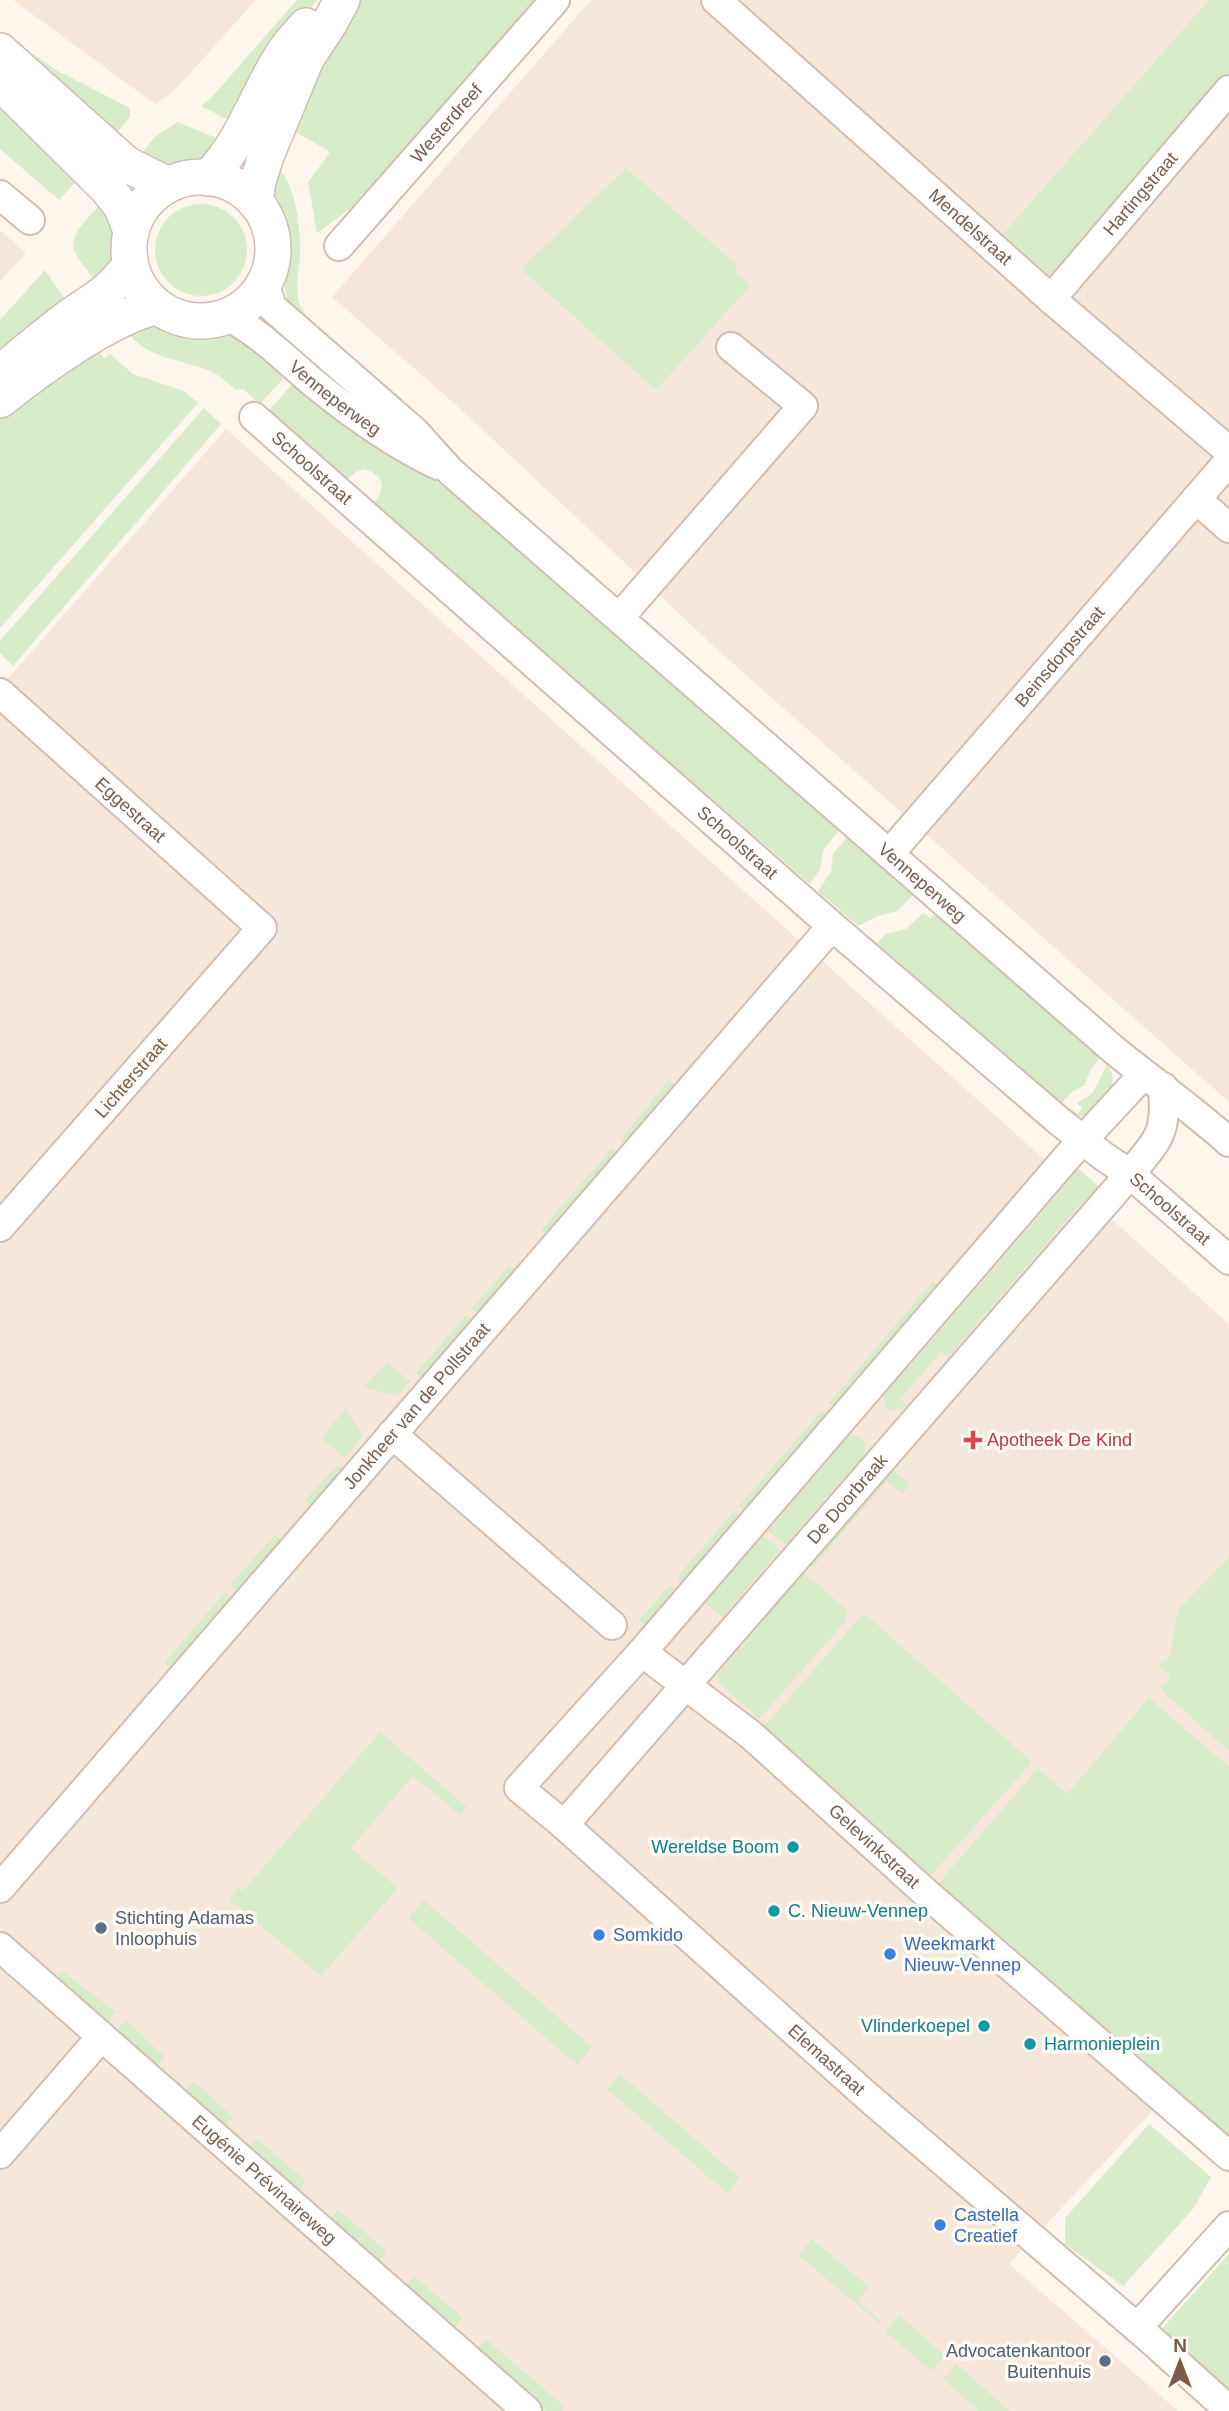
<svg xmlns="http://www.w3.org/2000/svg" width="1229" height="2411" font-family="Helvetica,sans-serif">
  <rect width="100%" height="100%" fill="#fdf6ec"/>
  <!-- residential -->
  <g fill="#f5e8da">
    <polygon points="13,0 256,0 173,92 155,104"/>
    <polygon points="591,0 1229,0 1229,1102 720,652 455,404 332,297"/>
    <polygon points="0,230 26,253 0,281"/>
    <polygon points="226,429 1229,1324 1229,2029 1009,2264 1178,2411 0,2411 0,688"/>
  </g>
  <!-- green -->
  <g fill="#d8ecc9">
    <polygon points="297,0 317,0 229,120 201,106 212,97"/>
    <polygon points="356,0 537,0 392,164 370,194 317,233 308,182 330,152 258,110"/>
    <polygon points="1209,0 1229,0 1229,80 1052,277 1003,234"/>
    <polygon points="33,54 58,71 130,108 130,117 111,140 62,97"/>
    <polygon points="0,94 81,176 59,200 0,149"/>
    <path d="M178,122l48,20c-34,25 -47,28 -88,15l18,-21z"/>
    <polygon points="626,168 737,265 735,271 751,285 656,390 521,269"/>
    <path d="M278,169c17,12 23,61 22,82 0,17 -6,37 0,54 4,10 14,18 21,25l-4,5 -29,-32 -3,-14 -2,-52 -12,-35z"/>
    <path d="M104,201c13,38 15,48 -6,84 -7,-11 -18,-22 -23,-33 -8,-18 18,-39 29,-51z"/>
    <circle cx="201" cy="250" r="46"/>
    <polygon points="45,270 70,307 0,364 0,320"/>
    <path d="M154,323l34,11 43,-2 53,37 -4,6 3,4 -23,25 -17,-15 -7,1c-6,-5 -11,-10 -17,-14 -29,-18 -67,-13 -89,-41z"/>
    <polygon points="95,346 104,358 110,354 133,374 184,391 198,403 0,628 0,413"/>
    <path d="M299,381c56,46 119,83 175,130l365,319 -16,21 -3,18 -10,15 -437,-380c13,-15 12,-29 -9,-35l-8,3 -9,8 -79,-68 23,-27 3,2z"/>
    <polygon points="204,408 221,424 13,666 0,653 0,641"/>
    <polygon points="847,837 913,895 897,911 878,916 858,926 818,891 831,872 833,854"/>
    <polygon points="923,913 930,918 934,914 1101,1058 1092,1067 1084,1086 1073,1091 1061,1104 877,943 886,934 906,929"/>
    <path d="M1107,1065c16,20 -5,36 -18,50l-11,1 -9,-5 2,-2 7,5 4,-6 -5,-5 15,-9z"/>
    <polygon points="669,1080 676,1086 627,1145 620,1140"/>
    <polygon points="612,1148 620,1154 548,1236 541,1230"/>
    <polygon points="1073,1164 1104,1191 1088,1209 1081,1203 948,1357 941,1352 900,1399 907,1406 906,1408 890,1411 885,1408 884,1394 891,1375 898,1380 1066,1185 1060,1179"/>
    <polygon points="509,1265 517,1271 479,1316 472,1309"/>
    <polygon points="933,1281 942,1289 838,1410 829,1403"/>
    <polygon points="466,1315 474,1321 424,1379 416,1373"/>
    <polygon points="387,1363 410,1381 397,1396 364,1387"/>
    <polygon points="346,1408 363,1436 345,1458 321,1438"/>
    <polygon points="822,1410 830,1416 747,1513 739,1506"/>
    <path d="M859,1435l6,7c0,12 -1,21 -10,30l-4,-3 -66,76 -17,-14 66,-77 -4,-5 14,-12z"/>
    <polygon points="337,1465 344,1471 312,1506 305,1500"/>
    <polygon points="890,1467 910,1484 902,1494 887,1481 812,1568 808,1564"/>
    <polygon points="734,1511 743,1519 686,1584 677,1577"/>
    <polygon points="275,1535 282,1541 238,1592 230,1585"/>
    <polygon points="763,1536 780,1550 722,1617 705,1602"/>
    <polygon points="1229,1557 1229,1751 1161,1690 1161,1686 1172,1677 1158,1666 1169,1657 1178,1610"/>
    <polygon points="799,1568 847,1610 846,1621 759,1719 718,1682 718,1674 748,1640 740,1633"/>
    <polygon points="670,1585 678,1592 647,1628 639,1620"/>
    <polygon points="225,1592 232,1599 171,1669 164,1663"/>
    <polygon points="864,1613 1032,1762 931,1875 928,1873 924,1877 895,1851 898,1848 836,1793 759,1732"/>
    <polygon points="1149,1698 1229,1767 1229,2142 1198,2115 1201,2111 1181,2094 1178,2096 1144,2066 1146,2064 1125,2044 1121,2047 1091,2022 1094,2018 1072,1999 1069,2002 1016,1957 1017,1953 979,1918 976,1921 948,1899 951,1894 938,1884 1038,1768 1067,1794"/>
    <polygon points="380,1732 467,1807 460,1815 413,1776 351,1848 398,1888 321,1976 229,1899 238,1888 243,1891"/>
    <polygon points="424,1900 592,2047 577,2065 408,1918"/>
    <polygon points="62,1971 116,2012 107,2022 56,1978"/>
    <polygon points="126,2020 165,2057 156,2068 116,2031"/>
    <polygon points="620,2074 740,2178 727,2193 607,2089"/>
    <polygon points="194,2081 233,2117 224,2128 184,2091"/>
    <polygon points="1149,2124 1211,2177 1193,2209 1123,2286 1065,2244 1065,2218"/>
    <polygon points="257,2139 306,2181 297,2192 248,2149"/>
    <polygon points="338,2210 387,2251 378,2262 329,2220"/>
    <polygon points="812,2239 869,2287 858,2301 881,2321 879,2323 798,2255"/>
    <polygon points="1229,2254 1229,2399 1158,2333"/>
    <polygon points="414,2276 463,2318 454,2328 405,2287"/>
    <polygon points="899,2315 945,2356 931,2371 885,2331"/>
    <polygon points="486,2339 565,2407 562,2411 547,2411 476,2349"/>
    <polygon points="956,2364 1010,2411 979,2411 943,2379"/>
  </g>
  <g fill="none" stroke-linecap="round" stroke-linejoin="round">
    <defs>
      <g id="minor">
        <path id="s1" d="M716,0l335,299 178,152"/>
        <polyline points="0,195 30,220"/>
        <path id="s2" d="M339,246l216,-246"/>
        <path id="s3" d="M264,283l8,24 143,125 35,39 664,579c38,31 78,59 115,92"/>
        <path id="s4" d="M1051,299l178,-209"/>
        <path id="s5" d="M227,316c35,18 59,44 89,69 37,30 79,60 122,80"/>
        <path id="s6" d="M254,417l578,509 227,195 44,35 27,18 99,86"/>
        <polyline points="1196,499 1229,528"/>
        <polyline points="619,618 803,406 731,347"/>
        <path id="s7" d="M0,693l262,235 -262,299"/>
        <path id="s8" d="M889,854l340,-393"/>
        <path id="s9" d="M1143,1075l-74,80 -427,497 -123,136 45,37 304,272 280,240 81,73"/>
        <polyline points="392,1434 612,1625"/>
        <path id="s10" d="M642,1652l109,83 175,158 303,263"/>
        <path id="s11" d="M564,1825l566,-651c29,-36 37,-39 33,-87"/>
        <path id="s12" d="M0,1888l832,-962"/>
        <path id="s13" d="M0,1947l527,464"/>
        <polyline points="0,2154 101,2037"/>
        <polyline points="1137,2328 1229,2226"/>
      </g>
      <g id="tertiary">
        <polyline points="0,51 126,164 168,185"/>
        <polyline points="0,82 106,187 122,207 131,231"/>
        <circle cx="201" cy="249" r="72"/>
        <path d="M208,178c38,-39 48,-84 77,-127 6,-9 14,-17 21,-25"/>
        <polyline points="255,202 258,181 266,156 306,59 329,24 342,0"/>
        <path d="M0,374c21,-20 45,-38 68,-56 28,-20 41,-24 62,-53"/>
        <path d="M0,400c40,-32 107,-81 157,-94"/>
      </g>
    </defs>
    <!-- minor casing -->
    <use href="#minor" stroke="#d1beb0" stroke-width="32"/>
    <!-- tertiary casing -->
    <use href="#tertiary" stroke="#d1beb0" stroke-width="38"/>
    <!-- minor -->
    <use href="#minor" stroke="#fff" stroke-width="28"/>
    <!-- tertiary -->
    <use href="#tertiary" stroke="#fff" stroke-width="35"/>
  </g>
  <!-- markers -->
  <path fill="#e0444e" stroke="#fffaf3" stroke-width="2.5" d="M969.5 1429.5h7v7h7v7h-7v7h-7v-7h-7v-7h7z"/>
  <g fill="#0f9aa8" stroke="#fffaf3" stroke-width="2.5">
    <circle cx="793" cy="1847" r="7"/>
    <circle cx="774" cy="1911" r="7"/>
    <circle cx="984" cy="2026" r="7"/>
    <circle cx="1030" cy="2044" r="7"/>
  </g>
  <g fill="#5c6f8a" stroke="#fffaf3" stroke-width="2.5">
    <circle cx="101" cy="1928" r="7"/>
    <circle cx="1105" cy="2361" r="7"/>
  </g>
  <g fill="#3f7fe0" stroke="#fffaf3" stroke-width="2.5">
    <circle cx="599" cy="1935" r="7"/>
    <circle cx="890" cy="1954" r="7"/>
    <circle cx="940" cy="2225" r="7"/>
  </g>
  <g text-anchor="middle" stroke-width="7" stroke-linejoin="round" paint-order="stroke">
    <!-- street labels -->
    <g font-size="18" fill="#7a5c4d" stroke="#fffaf3">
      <text dy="6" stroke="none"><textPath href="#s2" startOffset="163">Westerdreef</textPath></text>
      <text dy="6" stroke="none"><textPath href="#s4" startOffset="138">Hartingstraat</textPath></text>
      <text dy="6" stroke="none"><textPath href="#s1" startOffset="341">Mendelstraat</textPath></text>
      <text dy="6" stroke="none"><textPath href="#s5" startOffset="136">Venneperweg</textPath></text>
      <text dy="6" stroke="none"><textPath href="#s6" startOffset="77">Schoolstraat</textPath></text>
      <text dy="6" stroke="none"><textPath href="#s8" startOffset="261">Beinsdorpstraat</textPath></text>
      <text dy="6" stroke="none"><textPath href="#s7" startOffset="175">Eggestraat</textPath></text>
      <text dy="6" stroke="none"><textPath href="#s6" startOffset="644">Schoolstraat</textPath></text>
      <text dy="6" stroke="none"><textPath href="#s3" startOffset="894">Venneperweg</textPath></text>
      <text transform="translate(131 1078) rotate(-49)" y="6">Lichterstraat</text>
      <text dy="6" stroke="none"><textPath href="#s6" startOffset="1211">Schoolstraat</textPath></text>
      <text dy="6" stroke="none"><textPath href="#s12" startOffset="637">Jonkheer van de Pollstraat</textPath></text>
      <text dy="6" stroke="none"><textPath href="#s11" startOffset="432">De Doorbraak</textPath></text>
      <text dy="6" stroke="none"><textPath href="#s10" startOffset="303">Gelevinkstraat</textPath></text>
      <text dy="6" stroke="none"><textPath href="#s9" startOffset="1358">Elemastraat</textPath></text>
      <text dy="6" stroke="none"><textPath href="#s13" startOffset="352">Eugénie Prévinaireweg</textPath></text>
    </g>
    <!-- health labels -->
    <g font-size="18" fill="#be3a42" stroke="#fffaf3" text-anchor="start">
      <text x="987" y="1446">Apotheek De Kind</text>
    </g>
    <!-- culture labels -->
    <g font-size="18" fill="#0d838f" stroke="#fffaf3" text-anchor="end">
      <text x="779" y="1853">Wereldse Boom</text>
      <text x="788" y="1917" text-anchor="start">C. Nieuw-Vennep</text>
      <text x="970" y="2032">Vlinderkoepel</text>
      <text x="1044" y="2050" text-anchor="start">Harmonieplein</text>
    </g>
    <!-- service labels -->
    <g font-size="18" fill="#4e5e75" stroke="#fffaf3" text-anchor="start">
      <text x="115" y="1924">Stichting Adamas<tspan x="115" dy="21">Inloophuis</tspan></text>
      <text x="1091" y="2357" text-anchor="end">Advocatenkantoor<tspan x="1091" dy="21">Buitenhuis</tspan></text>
    </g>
    <!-- shop labels -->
    <g font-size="18" fill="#366cbe" stroke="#fffaf3" text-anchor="start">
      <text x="613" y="1941">Somkido</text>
      <text x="904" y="1950">Weekmarkt<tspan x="904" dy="21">Nieuw-Vennep</tspan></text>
      <text x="954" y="2221">Castella<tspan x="954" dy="21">Creatief</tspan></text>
    </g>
  </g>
  <!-- north arrow -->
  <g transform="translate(1180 2362)" stroke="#fffaf3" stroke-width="5" paint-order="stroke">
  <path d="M0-5L12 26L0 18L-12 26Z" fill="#7a5c4d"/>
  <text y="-10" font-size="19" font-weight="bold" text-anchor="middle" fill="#7a5c4d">N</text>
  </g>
</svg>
